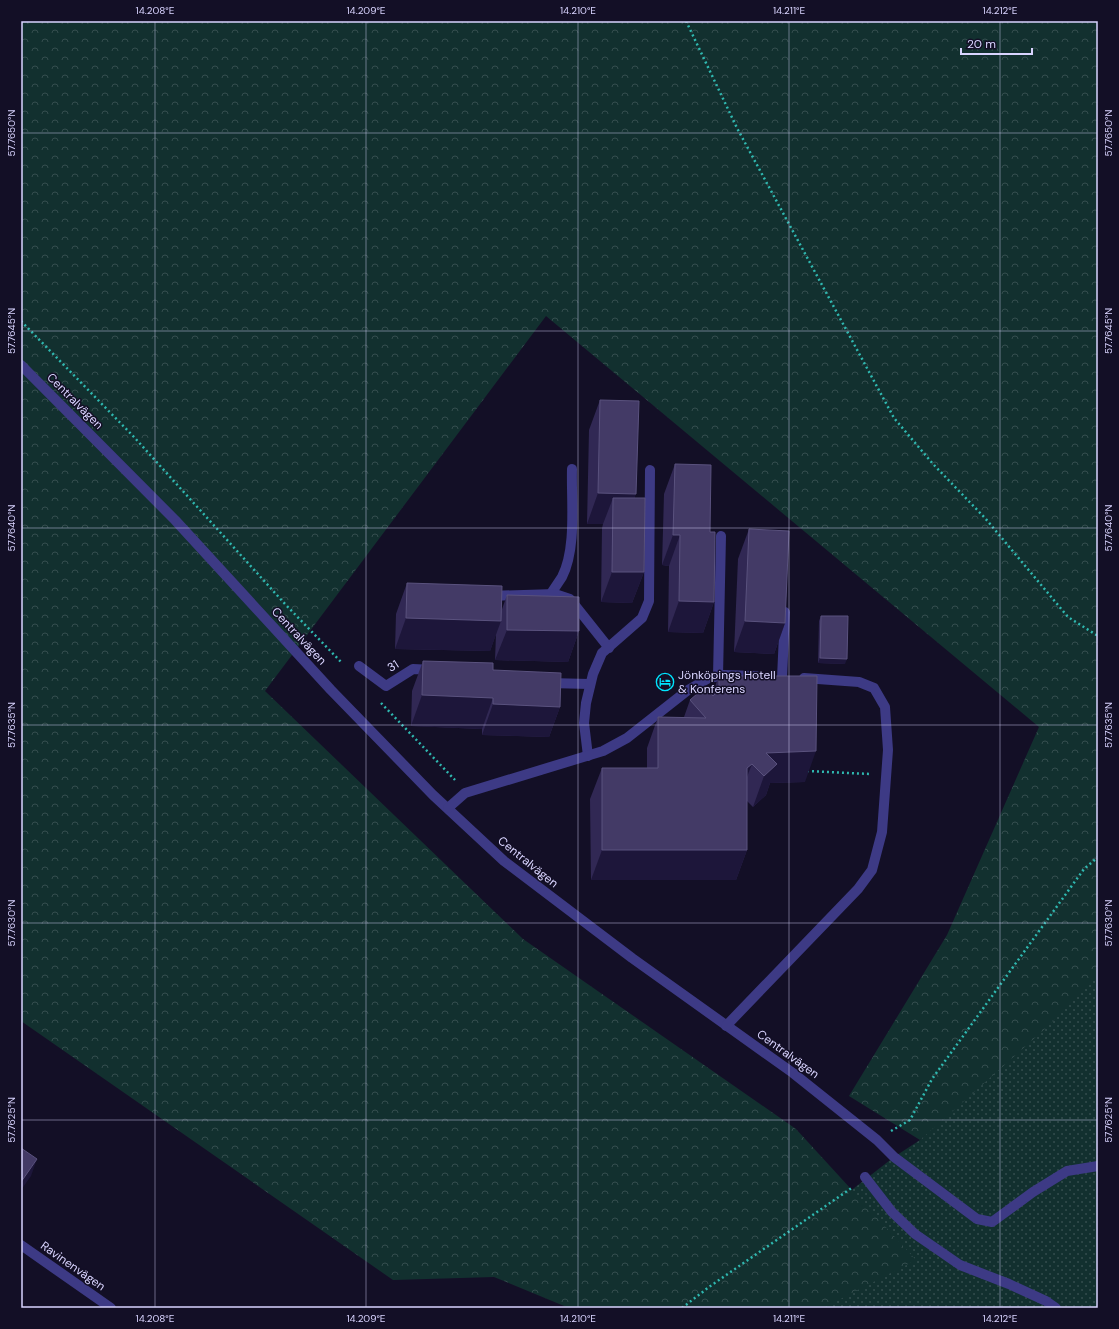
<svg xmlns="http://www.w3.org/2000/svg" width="1119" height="1329" font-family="'DM Sans',sans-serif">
  <defs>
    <pattern id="grass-dots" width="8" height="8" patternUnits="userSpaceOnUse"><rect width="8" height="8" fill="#12302f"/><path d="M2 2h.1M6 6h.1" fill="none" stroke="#344d4e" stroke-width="1.8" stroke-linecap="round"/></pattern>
    <pattern id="forest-crowns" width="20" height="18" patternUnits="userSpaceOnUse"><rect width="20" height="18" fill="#12302f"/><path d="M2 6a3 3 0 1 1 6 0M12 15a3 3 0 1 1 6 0" fill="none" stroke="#344d4e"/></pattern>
  </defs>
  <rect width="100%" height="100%" fill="#130f26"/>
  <!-- grass -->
  <polygon fill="url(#grass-dots)" points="1098,962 1098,1308 700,1308 894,1157 920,1140"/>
  <!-- forest -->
  <polygon fill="url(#forest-crowns)" points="21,21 1098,21 1098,974 1046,1028 920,1140 849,1096 947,935 1039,727 546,316 265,691 523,939 796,1129 916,1260 823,1308 569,1308 494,1277 393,1280 21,1021"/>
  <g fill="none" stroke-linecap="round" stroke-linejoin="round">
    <!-- path -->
    <g stroke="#2fb8b0" stroke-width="2.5" stroke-dasharray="2 3" stroke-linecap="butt">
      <polyline points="686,21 737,128 894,418 933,464 985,518 1068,617 1098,636"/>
      <polyline points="21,321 134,437 285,604 342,663"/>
      <polyline points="381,703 455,780"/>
      <polyline points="807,771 870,774"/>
      <polyline points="891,1131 910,1120 932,1079 1084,869 1098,857"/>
      <polyline points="682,1308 709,1287 853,1187"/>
    </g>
    <!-- minor -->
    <g stroke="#3d3a85" stroke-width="10">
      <polyline points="21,365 175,520 331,690 433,795 504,861 632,958 793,1073 877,1140 894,1157 977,1219 992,1222 1033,1192 1067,1171 1098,1166"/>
      <path d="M550,595c4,-6 8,-12 12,-18 15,-29 9,-77 10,-108"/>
      <polyline points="489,596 555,594 570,599 609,648"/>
      <polyline points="359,666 386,686 413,669 433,670"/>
      <polyline points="718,676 721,536"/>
      <polyline points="782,678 785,612"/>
      <polyline points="548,683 590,684"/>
      <polyline points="588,756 584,723 586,703 593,674 602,653 642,618 649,601 650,470"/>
      <polyline points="448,808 465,793 603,751 627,738 688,690 709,678 724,675 756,676"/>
      <polyline points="726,1026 858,889 872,870 882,832 888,750 885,707 874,688 859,682 804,678"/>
      <polyline points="865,1177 892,1212 915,1234 960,1265 1009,1284 1046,1301 1056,1308"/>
      <polyline points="21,1245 111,1308"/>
    </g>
  </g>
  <!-- wall -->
  <g fill="#312854">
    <polygon points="600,400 635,498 644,572 632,603 601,602 602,528 603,524 587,524 589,430"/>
    <polygon points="675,464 710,532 714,602 703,633 668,632 669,566 662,565 664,494"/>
    <polygon points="749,529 785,623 774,654 734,652 738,559"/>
    <polygon points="407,583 501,612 507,595 579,631 568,662 495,660 496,634 490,651 395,649 396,614"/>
    <polygon points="821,616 845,664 818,663 819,621"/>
    <polygon points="423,661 493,670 560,707 549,737 482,735 482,729 411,726 412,691"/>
    <polygon points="719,676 805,782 770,783 766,795 753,807 747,801 747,850 736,880 591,880 590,799 602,768 647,768 647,748 658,717 684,717 690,700 712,694"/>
  </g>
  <!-- shaded-wall -->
  <g fill="#1d163a">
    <polygon points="598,493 636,494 625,524 613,498 603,524 587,524"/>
    <polygon points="673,535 680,535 669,566 662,565"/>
    <polygon points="612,572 644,572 632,603 601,602"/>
    <polygon points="679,601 714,602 703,633 668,632"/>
    <polygon points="406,618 501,621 490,651 395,649"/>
    <polygon points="745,621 785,623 774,654 734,652"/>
    <polygon points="507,630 579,631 568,662 495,660"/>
    <polygon points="820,658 847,659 845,664 818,663"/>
    <polygon points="422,695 493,698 482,729 411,726"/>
    <polygon points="493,704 560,707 549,737 482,735"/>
    <polygon points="816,751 805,782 770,783 766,795 753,807 764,776 766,753"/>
    <polygon points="752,764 740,795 747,768"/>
    <polygon points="602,850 747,850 736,880 591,880"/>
    <polygon points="37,1159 31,1176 21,1190 21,1182"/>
  </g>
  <!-- building -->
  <g fill="#433a66" stroke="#5a527e">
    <polygon points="600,400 639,401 636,494 598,493"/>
    <polygon points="675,464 711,465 710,532 715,532 714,602 679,601 680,535 673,535"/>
    <polygon points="613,498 645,498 644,572 612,572"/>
    <polygon points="749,529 789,531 785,623 745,621"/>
    <polygon points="407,583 502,586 501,621 406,618"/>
    <polygon points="507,595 579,597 579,631 507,630"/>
    <polygon points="821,616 848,616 847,659 820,658"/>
    <polygon points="423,661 493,663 493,670 561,673 560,707 493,704 493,698 422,695"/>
    <polygon points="719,676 817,676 816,751 766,753 777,764 764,776 752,764 747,768 747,850 602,850 602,768 658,768 658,717 706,718 690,700 705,687 713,696 719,690"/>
    <polygon points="21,1148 37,1159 21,1182"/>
  </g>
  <!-- ticks -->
  <path fill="none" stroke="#d9d4ff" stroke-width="1" stroke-opacity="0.45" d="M155,21v1287M366,21v1287M578,21v1287M789,21v1287M1000,21v1287M21,133h1077M21,331h1077M21,528h1077M21,725h1077M21,923h1077M21,1120h1077"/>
  <!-- icons -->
  <defs>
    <symbol id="hotel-ring" viewBox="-11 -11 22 22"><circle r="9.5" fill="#130f26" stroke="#00e5ff" stroke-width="1.5"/><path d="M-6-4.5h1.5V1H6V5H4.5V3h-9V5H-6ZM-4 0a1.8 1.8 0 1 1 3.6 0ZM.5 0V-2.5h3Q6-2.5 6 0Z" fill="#00e5ff"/></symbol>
  </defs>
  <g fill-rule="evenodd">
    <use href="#hotel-ring" x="655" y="672" width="20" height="20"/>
  </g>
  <g text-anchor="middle" stroke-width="3" stroke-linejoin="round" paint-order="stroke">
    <!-- street labels -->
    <g font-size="12" fill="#d9d4ff" stroke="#130f26">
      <text transform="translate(75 401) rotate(45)" y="4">Centralvägen</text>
      <text transform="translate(299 636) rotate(47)" y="4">Centralvägen</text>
      <text transform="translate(393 666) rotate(-32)" y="4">31</text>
      <text transform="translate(528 862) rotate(39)" y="4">Centralvägen</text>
      <text transform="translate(788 1054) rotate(36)" y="4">Centralvägen</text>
      <text transform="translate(73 1266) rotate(35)" y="4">Ravinenvägen</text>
    </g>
    <!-- poi labels -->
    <g font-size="12" fill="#d9d4ff" stroke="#130f26" text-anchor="start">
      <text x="678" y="679">Jönköpings Hotell<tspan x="678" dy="14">&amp; Konferens</tspan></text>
    </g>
  </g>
  <!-- border -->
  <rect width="1119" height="1329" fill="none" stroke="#130f26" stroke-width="44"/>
  <!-- scale -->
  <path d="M961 48v6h71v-6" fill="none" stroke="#d9d4ff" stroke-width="2"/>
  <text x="967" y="48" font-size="12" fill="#d9d4ff" stroke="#130f26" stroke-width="3" paint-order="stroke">20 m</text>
  <rect x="22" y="22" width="1075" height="1285" fill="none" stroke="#d9d4ff" stroke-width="1.5"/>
  <g font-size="10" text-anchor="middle" fill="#d9d4ff">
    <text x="155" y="14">14.208°E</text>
    <text x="366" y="14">14.209°E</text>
    <text x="578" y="14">14.210°E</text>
    <text x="789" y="14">14.211°E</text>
    <text x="1000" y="14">14.212°E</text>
    <text transform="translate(11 133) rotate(-90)" y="4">57.7650°N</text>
    <text transform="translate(1108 133) rotate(-90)" y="4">57.7650°N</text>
    <text transform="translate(11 331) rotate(-90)" y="4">57.7645°N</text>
    <text transform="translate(1108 331) rotate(-90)" y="4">57.7645°N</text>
    <text transform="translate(11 528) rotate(-90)" y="4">57.7640°N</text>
    <text transform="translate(1108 528) rotate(-90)" y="4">57.7640°N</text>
    <text transform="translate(11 725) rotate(-90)" y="4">57.7635°N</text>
    <text transform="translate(1108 725) rotate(-90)" y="4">57.7635°N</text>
    <text transform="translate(11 923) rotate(-90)" y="4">57.7630°N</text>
    <text transform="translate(1108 923) rotate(-90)" y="4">57.7630°N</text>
    <text transform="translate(11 1120) rotate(-90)" y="4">57.7625°N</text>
    <text transform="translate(1108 1120) rotate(-90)" y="4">57.7625°N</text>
    <text x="155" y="1322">14.208°E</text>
    <text x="366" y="1322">14.209°E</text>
    <text x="578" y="1322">14.210°E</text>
    <text x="789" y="1322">14.211°E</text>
    <text x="1000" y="1322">14.212°E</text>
  </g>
</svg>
